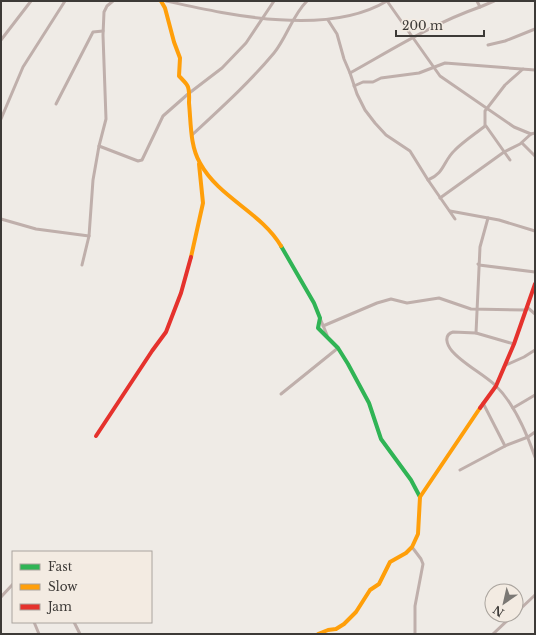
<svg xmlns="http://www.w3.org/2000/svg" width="536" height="635" font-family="'Libre Baskerville',serif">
  <rect width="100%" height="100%" fill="#efebe6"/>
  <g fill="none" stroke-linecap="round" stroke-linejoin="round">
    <!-- street -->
    <g stroke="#bfafab" stroke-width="3">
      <path d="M166,1c64,14 161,36 221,0"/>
      <polyline points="387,1 440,76 514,127 531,134 535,133"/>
      <polyline points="477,1 480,7 494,1"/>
      <path d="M328,20l9,14 7,25 6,14c43,-24 84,-50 130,-66"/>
      <polyline points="1,40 31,1"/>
      <polyline points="488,45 505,41 535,29"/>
      <polyline points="350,73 357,94 365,110 375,123 386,135 410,151 428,180 455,219"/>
      <polyline points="354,86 363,82 373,82 381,78 419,73 445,63 535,70"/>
      <polyline points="56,104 93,32 103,31"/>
      <polyline points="1,119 23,67 65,1"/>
      <polyline points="486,126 510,160"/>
      <path d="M192,135c28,-26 57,-52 82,-82 13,-16 18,-37 33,-52"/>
      <polyline points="522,143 535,156"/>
      <polyline points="99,146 138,161 142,160 163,116 188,94 222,68 246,43 274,1"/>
      <path d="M428,180c17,-7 15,-19 27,-30 9,-9 20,-16 30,-24v-15l20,-26 18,-16"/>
      <polyline points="440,198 504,152 520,144 531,134"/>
      <polyline points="450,211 499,220 535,231"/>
      <polyline points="1,219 36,229 89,236"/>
      <polyline points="478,264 479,265 535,272"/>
      <polyline points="82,265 89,236 93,180 99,146 106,119 103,35 104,12 107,6 113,1"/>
      <polyline points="527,307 535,314"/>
      <polyline points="320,318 327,335"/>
      <polyline points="323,326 377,303 391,299 407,303 439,298 471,309 526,310"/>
      <polyline points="476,333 480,247 488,218"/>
      <path d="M514,344l-38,-11 -23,-1c-10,3 -6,13 -1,19 10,12 31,23 43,34 19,18 32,49 40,72"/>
      <polyline points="506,365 524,357 535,350"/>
      <polyline points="281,394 338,348"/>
      <polyline points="483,403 505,446"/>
      <polyline points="513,408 535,395"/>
      <polyline points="460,470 507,445 528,437 535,432"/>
      <polyline points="412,547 421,559 423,564 415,606 415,634"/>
      <polyline points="1,597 13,584"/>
      <polyline points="516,613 535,595"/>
      <polyline points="34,622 39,634"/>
      <polyline points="74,622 80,634"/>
      <polyline points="493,634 513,615"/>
    </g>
    <!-- fast -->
    <polyline stroke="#30b455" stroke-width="4" points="281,246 314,303 320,318 318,328 338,348 348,364 369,403 381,439 411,480 420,497"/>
    <!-- slow -->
    <g stroke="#ff9f0a" stroke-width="4">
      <path d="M161,1l4,7 9,34 6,16 -1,18c3,3 6,6 8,9 3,4 2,13 2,18 2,20 1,43 11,60 19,35 61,49 81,83"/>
      <polyline points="191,257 203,203 199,164"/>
      <polyline points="318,634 328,630 336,629 344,624 356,612 370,590 379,584 390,562 406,553 412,547 418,534 420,497 480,408"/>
    </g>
    <!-- jam -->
    <g stroke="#e5322d" stroke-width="4">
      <polyline points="480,408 496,386 514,344 535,284"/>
      <polyline points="96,436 152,351 166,332 181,293 191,257"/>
    </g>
  </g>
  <!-- border -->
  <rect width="536" height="635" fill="none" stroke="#3d3a37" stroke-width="4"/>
  <!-- legend -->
  <rect x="12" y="551" width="140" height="72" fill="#f3ebe2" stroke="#aaa49e"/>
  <rect x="20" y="564" width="20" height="6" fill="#30b455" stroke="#aaa49e"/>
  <text x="48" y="571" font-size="12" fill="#3d3a37">Fast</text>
  <rect x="20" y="584" width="20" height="6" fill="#ff9f0a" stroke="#aaa49e"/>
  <text x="48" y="591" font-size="12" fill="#3d3a37">Slow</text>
  <rect x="20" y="604" width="20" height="6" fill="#e5322d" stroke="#aaa49e"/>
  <text x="48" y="611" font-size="12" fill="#3d3a37">Jam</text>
  <!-- north arrow -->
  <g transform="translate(504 603) rotate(214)"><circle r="19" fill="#f3ebe2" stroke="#aaa49e"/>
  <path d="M0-3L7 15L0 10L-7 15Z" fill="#7b7874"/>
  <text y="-6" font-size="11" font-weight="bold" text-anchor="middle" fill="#3d3a37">N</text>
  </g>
  <!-- scale -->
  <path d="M396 30v6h88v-6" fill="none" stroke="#3d3a37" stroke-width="2"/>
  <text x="402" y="30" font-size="12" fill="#3d3a37" stroke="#f3ebe2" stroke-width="3" paint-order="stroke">200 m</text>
</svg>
